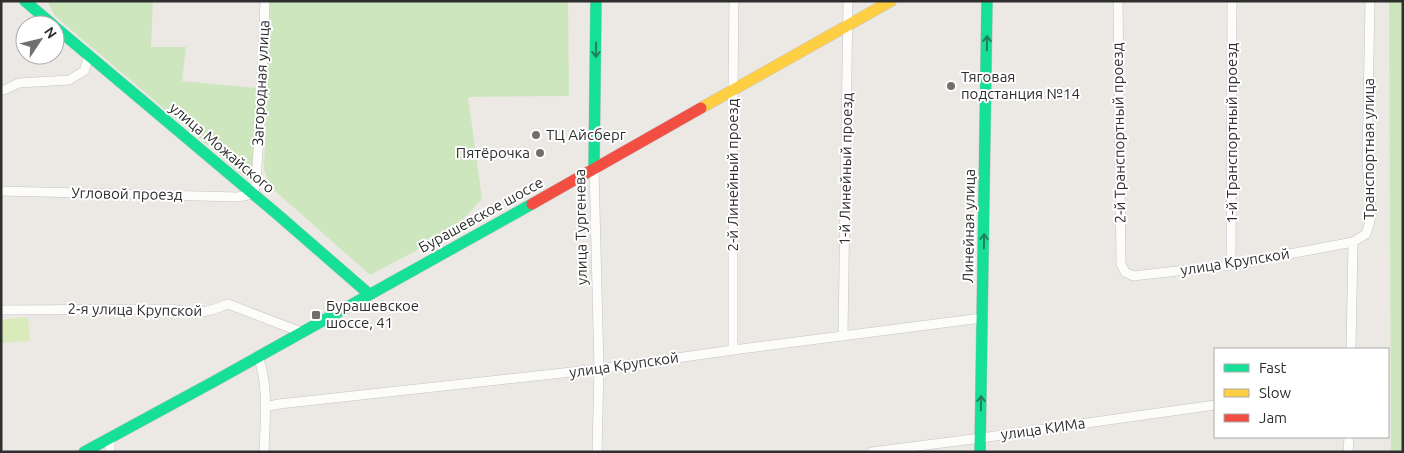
<svg xmlns="http://www.w3.org/2000/svg" width="1404" height="453" font-family="Ubuntu,sans-serif">
  <rect width="100%" height="100%" fill="#ece8e4"/>
  <!-- green -->
  <g fill="#cee6be">
    <polygon points="47,1 153,1 151,47 186,47 182,81 256,88 255,170 254,177 251,180 248,180 55,16"/>
    <polygon points="270,1 568,1 569,96 468,97 482,199 451,232 370,275 274,190 267,177 264,169"/>
    <polygon points="1389,1 1403,1 1403,452 1391,452"/>
  </g>
  <!-- pitch -->
  <polygon fill="#d9eabb" points="28,317 30,341 1,343 1,320"/>
  <g fill="none" stroke-linecap="round" stroke-linejoin="round">
    <defs>
      <g id="street">
        <polyline points="1118,1 1121,264 1125,272 1133,276 1231,265 1353,242"/>
        <polyline points="4,90 19,83 69,80 84,71 89,56"/>
        <polyline points="594,168 599,369 597,452"/>
        <polyline points="1,191 238,197 253,194 256,183 261,103 265,1"/>
        <polyline points="1231,265 1232,1"/>
        <path d="M1,310l171,-1c25,5 32,5 56,-5l73,28"/>
        <polyline points="843,336 848,1"/>
        <polyline points="1351,349 1353,242 1366,234 1370,221 1371,208 1367,162 1370,1"/>
        <polyline points="733,350 733,90 734,1"/>
        <path d="M258,356c11,30 7,64 6,96"/>
        <polyline points="265,407 279,404 599,369 733,350 982,318"/>
        <polyline points="110,452 110,438"/>
        <polyline points="872,452 981,438 1215,405"/>
        <polyline points="1348,452 1349,437"/>
      </g>
      <g id="fast">
        <polyline points="25,1 53,25"/>
        <polyline points="55,27 277,214 369,294"/>
        <polyline points="594,168 596,1"/>
        <polyline points="84,452 213,382 532,204"/>
        <polyline points="980,452 987,1"/>
      </g>
      <polyline id="slow" points="701,108 891,1"/>
      <polyline id="jam" points="532,204 701,108"/>
    </defs>
    <!-- street casing -->
    <use href="#street" stroke="#c5c4c5" stroke-width="10"/>
    <!-- fast casing -->
    <use href="#fast" stroke="#c5c4c5" stroke-width="12"/>
    <!-- slow casing -->
    <use href="#slow" stroke="#c5c4c5" stroke-width="12"/>
    <!-- jam casing -->
    <use href="#jam" stroke="#c5c4c5" stroke-width="12"/>
    <!-- street -->
    <use href="#street" stroke="#fcfcfb" stroke-width="9"/>
    <!-- fast -->
    <use href="#fast" stroke="#16e098" stroke-width="11"/>
    <!-- slow -->
    <use href="#slow" stroke="#ffcf43" stroke-width="11"/>
    <!-- jam -->
    <use href="#jam" stroke="#f24e42" stroke-width="11"/>
  </g>
  <!-- one-way arrows -->
  <defs><path id="oneway-shaft" d="M-6 0H5M1.5-3L5.5 0L1.5 3" fill="none" stroke-width="1.6" stroke-linecap="round" stroke-linejoin="round" transform="scale(1.25)"/></defs>
  <g stroke="#237e5e">
    <use href="#oneway-shaft" transform="translate(987 43) rotate(-89)"/>
    <use href="#oneway-shaft" transform="translate(596 50) rotate(91)"/>
    <use href="#oneway-shaft" transform="translate(984 241) rotate(-89)"/>
    <use href="#oneway-shaft" transform="translate(981 403) rotate(-89)"/>
  </g>
  <!-- markers -->
  <g fill="#706f6e" stroke="#fff" stroke-width="2">
    <circle cx="951" cy="86" r="5"/>
    <circle cx="536" cy="135" r="5"/>
    <circle cx="540" cy="153" r="5"/>
    <rect x="311" y="310" width="10" height="10" rx="2.5"/>
  </g>
  <g text-anchor="middle" stroke-width="4" stroke-linejoin="round" paint-order="stroke">
    <!-- poi labels -->
    <g font-size="15" fill="#2e2e2e" stroke="#fff" text-anchor="start">
      <text x="961" y="82">Тяговая<tspan x="961" dy="17">подстанция №14</tspan></text>
      <text x="546" y="140">ТЦ Айсберг</text>
      <text x="530" y="158" text-anchor="end">Пятёрочка</text>
      <text x="326" y="311">Бурашевское<tspan x="326" dy="17">шоссе, 41</tspan></text>
    </g>
    <!-- street labels -->
    <g font-size="15" fill="#2e2e2e" stroke="#fff">
      <text transform="translate(261 83) rotate(-87)" y="5">Загородная улица</text>
      <text transform="translate(1119 133) rotate(-91)" y="5">2-й Транспортный проезд</text>
      <text transform="translate(1232 133) rotate(-90)" y="5">1-й Транспортный проезд</text>
      <text transform="translate(222 148) rotate(40)" y="5">улица Можайского</text>
      <text transform="translate(1369 149) rotate(-90)" y="5">Транспортная улица</text>
      <text transform="translate(846 169) rotate(-89)" y="5">1-й Линейный проезд</text>
      <text transform="translate(733 175) rotate(-90)" y="5">2-й Линейный проезд</text>
      <text transform="translate(127 194) rotate(1)" y="5">Угловой проезд</text>
      <text transform="translate(481 215) rotate(-29)" y="5">Бурашевское шоссе</text>
      <text transform="translate(969 226) rotate(-89)" y="5">Линейная улица</text>
      <text transform="translate(581 227) rotate(-91)" y="5">улица Тургенева</text>
      <text transform="translate(1235 262) rotate(-9)" y="5">улица Крупской</text>
      <text transform="translate(135 310) rotate(1)" y="5">2-я улица Крупской</text>
      <text transform="translate(624 365) rotate(-8)" y="5">улица Крупской</text>
      <text transform="translate(1043 429) rotate(-8)" y="5">улица КИМа</text>
    </g>
  </g>
  <!-- border -->
  <rect width="1404" height="453" fill="none" stroke="#2e2e2e" stroke-width="5"/>
  <!-- legend -->
  <rect x="1214" y="348" width="175" height="90" fill="#ffffff" stroke="#ababab"/>
  <rect x="1224" y="364" width="25" height="8" fill="#16e098" stroke="#ababab"/>
  <text x="1259" y="373" font-size="15" fill="#2e2e2e">Fast</text>
  <rect x="1224" y="389" width="25" height="8" fill="#ffcf43" stroke="#ababab"/>
  <text x="1259" y="398" font-size="15" fill="#2e2e2e">Slow</text>
  <rect x="1224" y="414" width="25" height="8" fill="#f24e42" stroke="#ababab"/>
  <text x="1259" y="423" font-size="15" fill="#2e2e2e">Jam</text>
  <!-- north arrow -->
  <g transform="translate(40 40) rotate(55)"><circle r="24" fill="#ffffff" stroke="#ababab"/>
  <path d="M0-4L9 19L0 12L-9 19Z" fill="#706f6e"/>
  <text y="-8" font-size="14" font-weight="bold" text-anchor="middle" fill="#2e2e2e">N</text>
  </g>
</svg>
